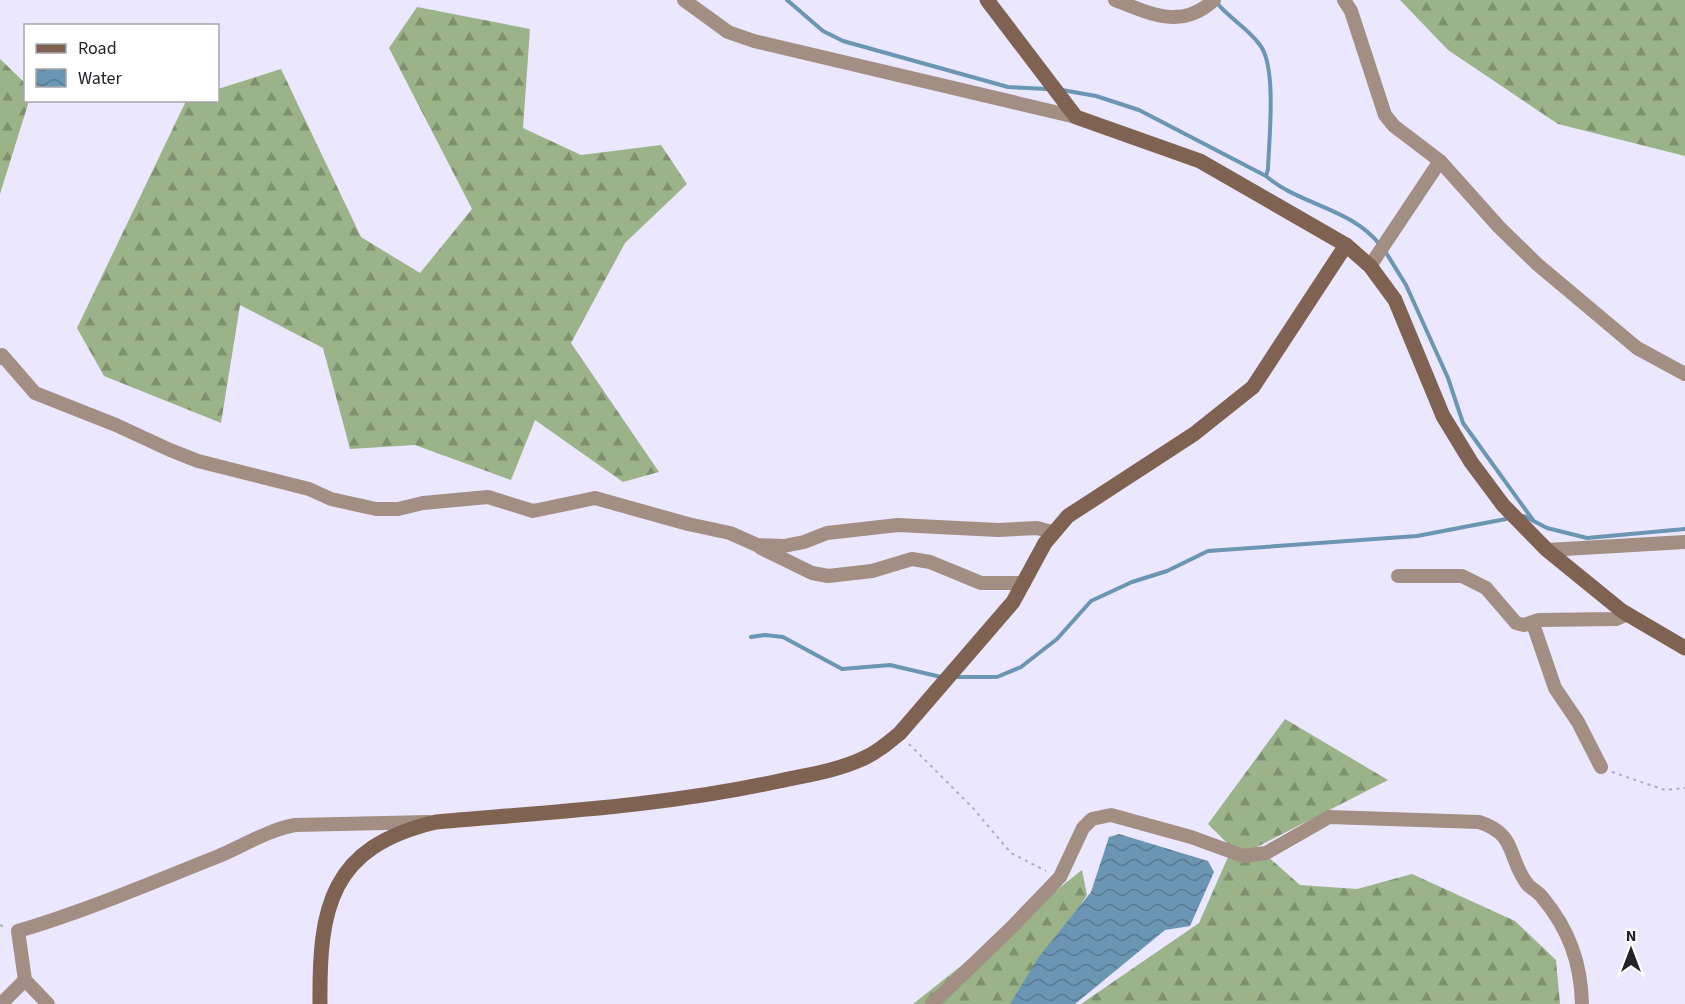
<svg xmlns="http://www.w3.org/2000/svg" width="1685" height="1004" font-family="'Source Sans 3',sans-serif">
  <defs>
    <pattern id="forest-firs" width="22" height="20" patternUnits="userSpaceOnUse" patternTransform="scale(1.5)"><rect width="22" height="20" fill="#9bb388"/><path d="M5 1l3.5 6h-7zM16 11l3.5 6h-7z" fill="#7e916f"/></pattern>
    <pattern id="water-waves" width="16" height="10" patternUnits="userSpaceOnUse" patternTransform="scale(1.5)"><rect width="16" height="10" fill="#6a95b3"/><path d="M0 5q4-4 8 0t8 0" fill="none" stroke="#577992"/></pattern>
  </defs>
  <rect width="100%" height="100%" fill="#eae7fe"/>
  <!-- forest -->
  <g fill="url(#forest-firs)">
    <polygon points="1400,0 1685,0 1685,156 1558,124 1448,50"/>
    <polygon points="417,7 530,29 523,128 581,155 661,145 687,184 625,243 571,343 659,472 623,482 535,420 511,480 415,445 350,449 323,348 240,305 221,423 104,376 77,328 186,101 218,100 218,89 281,69 361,237 420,273 472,209 389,48"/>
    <polygon points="0,59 24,82 26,100 29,101 0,194"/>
    <polygon points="1285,719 1388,780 1257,847 1300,885 1357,889 1412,874 1515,921 1556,960 1560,1004 1081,1004 1199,923 1232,848 1208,824"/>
    <polygon points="1082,870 1087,895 1018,1004 913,1004"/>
  </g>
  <!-- water -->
  <polygon fill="url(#water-waves)" points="1119,834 1208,861 1214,872 1190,926 1165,930 1075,1004 1010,1004 1038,958 1091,892 1109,837"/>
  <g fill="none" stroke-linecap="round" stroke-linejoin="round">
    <!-- stream -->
    <g stroke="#6a95b3" stroke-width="4">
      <polyline points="787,0 823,31 843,41 1008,87 1048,89"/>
      <path d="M1217,3c13,16 31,25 43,42 17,22 9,94 8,124l-2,7"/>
      <path d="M1062,90l34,6 43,14 127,66c33,29 86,32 114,69"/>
      <polyline points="1385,251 1406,285 1448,378 1463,423 1533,520"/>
      <polyline points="1524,516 1547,528 1587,538 1685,529"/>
      <polyline points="751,637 765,635 783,637 842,669 890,665 941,677"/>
      <polyline points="955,677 997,677 1021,667 1057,639 1091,601 1132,582 1167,571 1208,551 1417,536 1506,519"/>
    </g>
    <!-- path -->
    <g stroke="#adabbd" stroke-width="2" stroke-dasharray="3 4.5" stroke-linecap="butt">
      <polyline points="909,744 972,807 1011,853 1046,871"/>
      <polyline points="1612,772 1665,790 1685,788"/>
      <polyline points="0,925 6,928"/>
    </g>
    <!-- street -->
    <g stroke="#a28e83" stroke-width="14">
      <polyline points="684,0 728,32 754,41 1076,117"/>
      <path d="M1115,0c36,14 67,30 99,0"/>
      <polyline points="1344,0 1351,11 1385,115 1394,126 1440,161 1499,227 1537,264 1637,348 1685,374"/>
      <polyline points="1370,266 1440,161"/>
      <polyline points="0,358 2,355 35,393 116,425 170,450 198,461 309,489 331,499 376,509 398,509 423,503 488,497 533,511 595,498 688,524 730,533 757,545 784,546 804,542 827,533 898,525 998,530 1037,528 1052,532"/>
      <polyline points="761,548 812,573 828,576 872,571 912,559 930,562 981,583 1024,583"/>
      <polyline points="1547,550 1685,542"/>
      <polyline points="1398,576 1462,576 1486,588 1516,623 1524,625 1539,620 1616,619 1628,614"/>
      <polyline points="1533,624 1555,688 1578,722 1601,767"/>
      <polyline points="1,1004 25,980"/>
      <path d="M48,1004l-23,-24 -7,-49c68,-20 135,-49 201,-75 26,-11 49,-26 76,-31l134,-3"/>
      <path d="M932,1004l80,-77 48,-50 23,-49 9,-9 19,-4 80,22 52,19 23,-3 63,-36 150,5c39,12 28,37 49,63 4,4 10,7 14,12 27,32 39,66 40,107"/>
    </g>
    <!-- secondary -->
    <g stroke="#7f6252" stroke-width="15">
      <polyline points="987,0 1076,117 1200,161 1346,245 1370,266 1395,300 1443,416 1471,462 1503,505 1547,550 1622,611 1685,648"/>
      <path d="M320,1004c-1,-97 10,-157 116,-182 115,-10 230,-16 343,-41 27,-6 57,-10 83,-22 14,-6 26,-16 38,-26l113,-131 32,-59 23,-27 126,-82 59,-47 93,-142"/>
    </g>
  </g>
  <!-- legend -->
  <rect x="24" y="24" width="195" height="78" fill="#ffffff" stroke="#a7a7aa" stroke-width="1.5"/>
  <rect x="36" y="44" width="30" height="9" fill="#7f6252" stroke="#a7a7aa" stroke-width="1.5"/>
  <text x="78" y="54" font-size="18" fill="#24232b">Road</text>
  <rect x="36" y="69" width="30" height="18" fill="url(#water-waves)" stroke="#a7a7aa" stroke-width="1.5"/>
  <text x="78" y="84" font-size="18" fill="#24232b">Water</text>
  <!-- north arrow -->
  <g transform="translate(1631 950)" stroke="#ffffff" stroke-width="4.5" paint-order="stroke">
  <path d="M0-4.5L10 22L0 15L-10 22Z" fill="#24232b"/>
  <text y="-9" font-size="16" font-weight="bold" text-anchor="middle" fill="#24232b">N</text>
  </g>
</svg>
